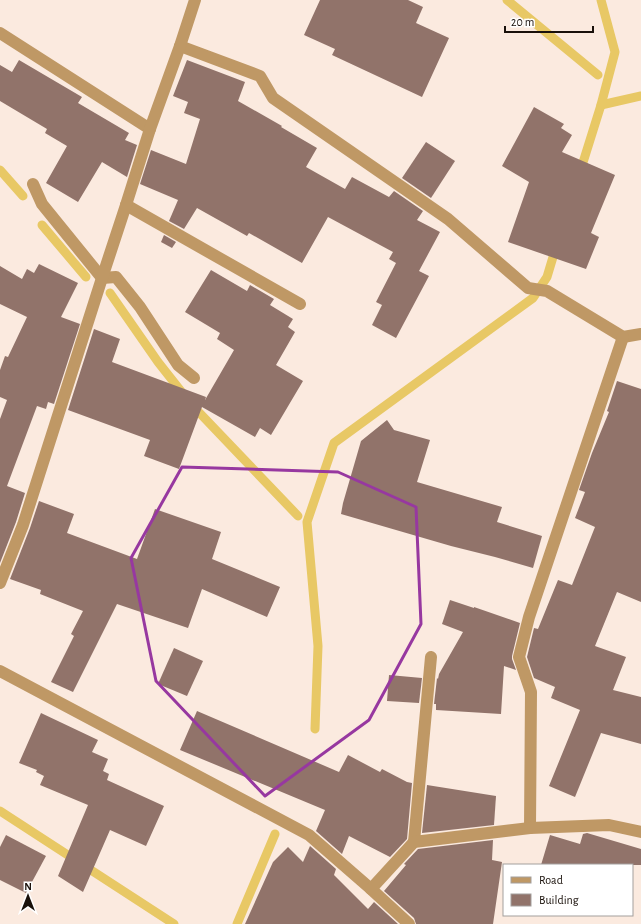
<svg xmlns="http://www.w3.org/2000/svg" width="641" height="924" font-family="'Alegreya Sans',sans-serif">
  <rect width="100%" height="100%" fill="#fbeadf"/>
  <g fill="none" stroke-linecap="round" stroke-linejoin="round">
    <!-- stream -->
    <g stroke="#e8c865" stroke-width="9">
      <polyline points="507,0 598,75"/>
      <polyline points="601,105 641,96"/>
      <polyline points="0,170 23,196"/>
      <polyline points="580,172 601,105 615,52 601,0"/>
      <polyline points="42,225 86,277"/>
      <polyline points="110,293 158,362 184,395"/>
      <polyline points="192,405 298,516"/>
      <polyline points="315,729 318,646 307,522 334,443 533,298 547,277 556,247"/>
      <polyline points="0,811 174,924"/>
      <polyline points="237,924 275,834"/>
    </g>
  </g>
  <!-- building -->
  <g fill="#91736a">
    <polygon points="320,0 408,0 423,7 416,23 449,38 422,97 332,55 335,49 304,35"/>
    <polygon points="19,60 82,97 78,103 129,133 125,140 137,145 127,177 102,162 78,202 46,183 67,146 45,133 47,129 0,101 0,65 12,72"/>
    <polygon points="187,60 245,82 238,101 282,126 281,127 317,148 306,167 345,189 352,177 389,197 394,191 423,211 417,220 440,232 419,271 429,276 396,338 372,325 382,305 376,302 396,263 389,259 393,252 328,217 302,263 249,233 247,236 197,208 184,229 169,221 178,200 140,184 151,150 186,164 200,119 184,113 188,102 173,96"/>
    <polygon points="534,107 564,124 561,128 572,135 562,152 615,175 591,233 599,237 586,269 508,242 529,182 502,166"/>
    <polygon points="426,142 455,161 431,198 402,178"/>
    <polygon points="164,235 176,242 172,248 161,242"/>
    <polygon points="39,264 78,283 61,317 80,324 54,404 48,402 46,409 37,406 7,486 25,493 16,522 0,563 0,419 7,400 0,397 0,370 5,356 8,357 27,317 0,304 0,266 22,279 27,269 34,273"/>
    <polygon points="211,270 247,291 250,285 274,299 270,305 293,319 288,327 295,332 276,365 303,381 271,435 260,428 255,437 202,407 179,469 144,456 150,440 68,410 94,329 120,339 112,362 206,397 205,400 234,350 217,339 220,333 185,312"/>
    <polygon points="617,381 641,389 641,602 617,592 595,646 626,657 613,690 641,697 641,744 601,733 575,797 549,786 580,710 551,698 555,687 534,678 527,657 534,628 538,629 558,580 572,585 595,527 575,518 585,492 579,490 592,453 609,412 607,411"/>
    <polygon points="387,420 394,430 430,440 417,482 502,507 497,522 542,536 533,568 495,557 451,546 341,514 343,503 361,441"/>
    <polygon points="39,501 74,514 67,533 137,559 155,509 221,532 212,559 280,587 267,617 202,589 188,628 117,604 73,692 51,682 74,636 71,634 83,611 40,594 41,590 10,579 30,528"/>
    <polygon points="450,600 474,608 474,607 520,623 512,656 512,659 516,670 504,666 501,714 436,710 436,704 434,704 437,678 438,679 439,674 463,632 442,624"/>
    <polygon points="174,648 203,661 187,696 158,684"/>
    <polygon points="389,675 422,678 419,703 387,701"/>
    <polygon points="197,711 339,772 348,755 380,772 382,769 407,782 412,783 407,839 390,857 349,836 342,854 316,831 325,810 180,750"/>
    <polygon points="41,713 98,740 92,752 108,759 103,771 109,774 107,780 164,806 146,846 110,830 83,892 58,876 88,805 40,785 44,776 36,772 37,770 19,763"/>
    <polygon points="427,785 496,796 494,825 422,833"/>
    <polygon points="587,833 641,849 641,865 541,865 550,835 580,844 583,834"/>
    <polygon points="6,835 46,856 26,893 0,880 0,847"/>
    <polygon points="493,840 492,860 502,862 493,924 416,924 414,918 384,891 406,865 404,864 418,849"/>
    <polygon points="310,846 336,869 334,875 368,909 374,902 398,924 245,924 273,862 288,847 303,862"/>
  </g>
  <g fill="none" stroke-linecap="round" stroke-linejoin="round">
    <!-- minor -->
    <g stroke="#bf9865" stroke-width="12">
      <polyline points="0,33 150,129"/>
      <polyline points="180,46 260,76 273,98 448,219 528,288 547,291 623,337 641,334"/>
      <polyline points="33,184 42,204 102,278 116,277 140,307 178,365 194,378"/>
      <polyline points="126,205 300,304"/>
      <polyline points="0,583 23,525 102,278 126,205 150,129 180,46 195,0"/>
      <polyline points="0,671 309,835 371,889 409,924"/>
      <polyline points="530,828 531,692 519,657 529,617 623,337"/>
      <polyline points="414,842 431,657"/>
      <polyline points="371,889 414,842 530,828 609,825 641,832"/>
    </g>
  </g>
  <!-- marked area -->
  <path fill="none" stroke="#9738a0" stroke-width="3" stroke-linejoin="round" d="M182,467l156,5 78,35 5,117 -52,96 -104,76 -109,-115 -25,-123z"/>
  <!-- legend -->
  <rect x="503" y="864" width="130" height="52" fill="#ffffff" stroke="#a39f9d"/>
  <rect x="511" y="877" width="20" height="6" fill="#bf9865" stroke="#a39f9d"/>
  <text x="539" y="884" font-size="12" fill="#19100a">Road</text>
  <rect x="511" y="894" width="20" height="12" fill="#91736a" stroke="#a39f9d"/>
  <text x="539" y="904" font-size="12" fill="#19100a">Building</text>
  <!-- north arrow -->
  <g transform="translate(28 896)" stroke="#ffffff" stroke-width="3" paint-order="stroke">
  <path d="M0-3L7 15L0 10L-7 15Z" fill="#19100a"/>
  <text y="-6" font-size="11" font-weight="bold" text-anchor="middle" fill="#19100a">N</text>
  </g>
  <!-- scale -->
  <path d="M505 26v6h88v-6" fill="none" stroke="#19100a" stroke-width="2"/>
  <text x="511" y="26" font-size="12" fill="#19100a" stroke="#ffffff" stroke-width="3" paint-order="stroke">20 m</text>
</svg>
